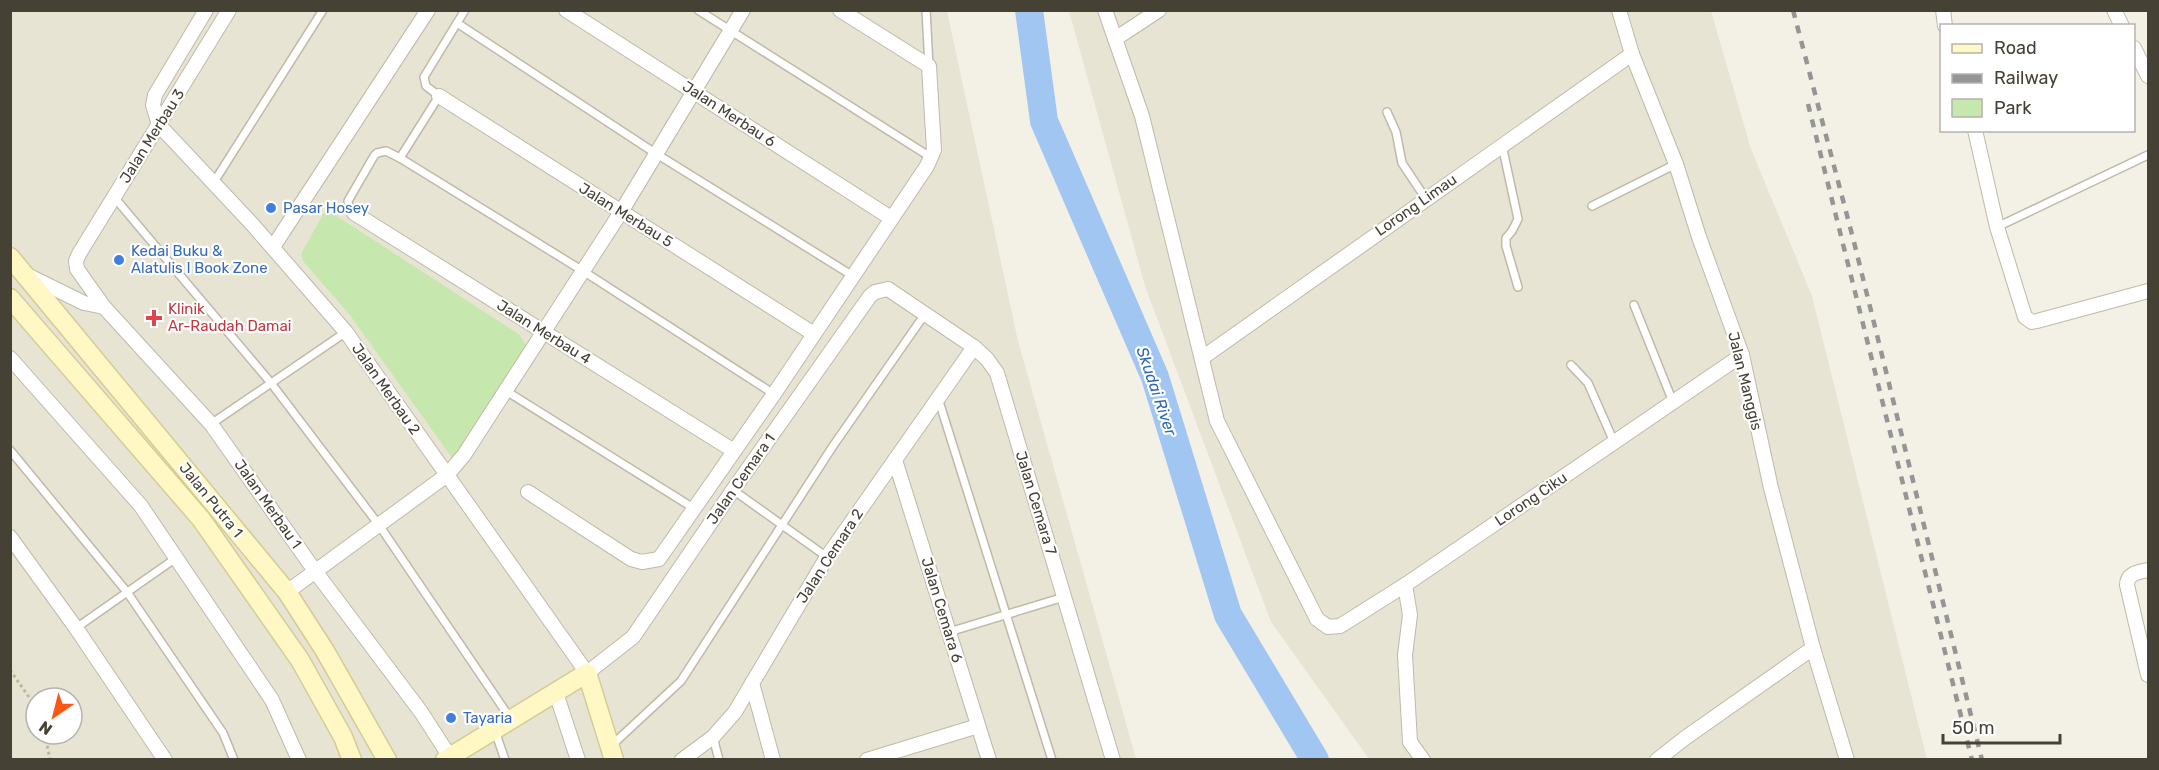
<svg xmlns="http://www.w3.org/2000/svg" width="2159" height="770" font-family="Rubik,sans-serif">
  <rect width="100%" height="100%" fill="#f3f1e6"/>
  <!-- residential -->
  <g fill="#e7e4d4" fill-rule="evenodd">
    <path d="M10,11h937l71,330 118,418h-1125zM36,698h36v36h-36z"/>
    <polygon points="1069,11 1711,11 1751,149 1812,296 1927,759 1369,759 1271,622 1145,286"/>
  </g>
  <!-- green -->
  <polygon fill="#c6e8ae" points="326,209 520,335 525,344 524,352 453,459 349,314 303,261 301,254"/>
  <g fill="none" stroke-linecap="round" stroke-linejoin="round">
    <!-- river -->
    <polyline stroke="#a1c6f1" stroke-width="28" points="1029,10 1044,121 1155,377 1228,615 1315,760"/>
    <defs>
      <g id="lane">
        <polyline points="465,10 457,23 655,153 853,276"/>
        <polyline points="698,10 932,158"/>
        <polyline points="926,10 929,66"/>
        <polyline points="457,23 424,77 426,86 439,96 400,158 583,271 774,394"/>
        <polyline points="1387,112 1396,132 1402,163 1426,199"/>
        <polyline points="1502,145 1518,219 1512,231 1506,238 1506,246 1518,287"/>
        <polyline points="214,182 323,10"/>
        <polyline points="114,197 271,383 379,525 510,718"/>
        <polyline points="1592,206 1676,164"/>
        <polyline points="354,213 350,210 348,201 374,156 377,153 386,151 400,158"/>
        <polyline points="1997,227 2148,155"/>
        <polyline points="1634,305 1673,402"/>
        <polyline points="1571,365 1588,383 1614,442"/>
        <polyline points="506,391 695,509"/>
        <polyline points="938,398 1052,760"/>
        <polyline points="211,424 346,332"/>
        <polyline points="10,450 127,592 223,733 234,760"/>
        <polyline points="733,490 827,557"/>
        <polyline points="76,628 176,558"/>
        <polyline points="949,632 1064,597"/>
        <polyline points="495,731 505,760"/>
        <polyline points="713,737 719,760"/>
        <polyline points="612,745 681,681 833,446 925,314"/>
      </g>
      <g id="street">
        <polyline points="206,10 155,95 153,105 159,125 252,224 346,332 587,673 633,637 733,490 870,296 875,292 888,289 974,347 987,359 997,373 1113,760"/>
        <polyline points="229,10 79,254 76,261 77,269 104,307 211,424 315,571 421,712 450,757"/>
        <polyline points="566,10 891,218"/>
        <polyline points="1105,10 1142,116 1217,421 1317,619 1328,627 1340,626 1405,585 1742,355"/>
        <polyline points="1619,10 1632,54 1676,164 1699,237 1742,355 1771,488 1813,648 1847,760"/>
        <polyline points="1943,10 1945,26"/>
        <polyline points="2114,10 2122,26"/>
        <polyline points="1115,39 1159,10"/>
        <polyline points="2134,48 2148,76"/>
        <polyline points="439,96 814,334"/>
        <polyline points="1975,130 1997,227 2025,317 2032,322 2037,321 2148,291"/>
        <polyline points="354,213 734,451"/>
        <polyline points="273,247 428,10"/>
        <polyline points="27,275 84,303 104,307"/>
        <polyline points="10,358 141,506 272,700 299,760"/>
        <polyline points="1202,358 1632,54"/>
        <polyline points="895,460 989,760"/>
        <polyline points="528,492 631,559 642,562 659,559 774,394 927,166 934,150 929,66 840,10"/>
        <polyline points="10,537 76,628 165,760"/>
        <path d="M2148,570c-9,2 -21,3 -21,15l21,90"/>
        <polyline points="1405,585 1410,615 1405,655 1410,742 1423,760"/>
        <polyline points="287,592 447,475 464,455 621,212 743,10"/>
        <polyline points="752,683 773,760"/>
        <polyline points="556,693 578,760"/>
        <polyline points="682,760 713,737 735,712 827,557 974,347"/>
        <polyline points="867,760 978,726"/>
        <polyline points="1657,760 1685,738 1813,648"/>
      </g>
      <g id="secondary">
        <polyline points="10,257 287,592 325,651 387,760"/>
        <polyline points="10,298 201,519 300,660 343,737 352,760"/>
        <polyline points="445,760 587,673 614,760"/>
      </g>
    </defs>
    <!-- lane casing -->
    <use href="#lane" stroke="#bfbaa8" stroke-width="10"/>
    <!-- street casing -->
    <use href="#street" stroke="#bfbaa8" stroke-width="16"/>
    <!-- secondary casing -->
    <use href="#secondary" stroke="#d4cb95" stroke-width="21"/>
    <!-- path -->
    <g stroke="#c1b899" stroke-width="3" stroke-dasharray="3 3" stroke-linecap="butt">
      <polyline points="10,670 36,707"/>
      <polyline points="45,734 50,760"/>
    </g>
    <!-- lane -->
    <use href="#lane" stroke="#fff" stroke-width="7"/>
    <!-- street -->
    <use href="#street" stroke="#fff" stroke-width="14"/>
    <!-- secondary -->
    <use href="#secondary" stroke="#fff8c4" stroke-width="18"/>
    <!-- rail -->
    <g stroke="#959595" stroke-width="4.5" stroke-dasharray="8 8" stroke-linecap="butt">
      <polyline points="1793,10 1854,242 1982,760"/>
      <polyline points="1808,104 1972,760"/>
    </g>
  </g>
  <!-- markers -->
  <g fill="#3f7fe0" stroke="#fff" stroke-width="2">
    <circle cx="271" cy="208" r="6"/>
    <circle cx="119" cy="260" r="6"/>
    <circle cx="451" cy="718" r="6"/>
  </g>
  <path fill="#e0444e" stroke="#fff" stroke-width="2" d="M151 309h6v6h6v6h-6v6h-6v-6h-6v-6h6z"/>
  <g text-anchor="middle" stroke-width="4.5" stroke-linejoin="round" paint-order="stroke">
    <!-- street labels -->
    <g font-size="15" fill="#464135" stroke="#fff">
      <text transform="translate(729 114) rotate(33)" y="5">Jalan Merbau 6</text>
      <text transform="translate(152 136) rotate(-58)" y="5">Jalan Merbau 3</text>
      <text transform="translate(1416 205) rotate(-35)" y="5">Lorong Limau</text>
      <text transform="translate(626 215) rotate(32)" y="5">Jalan Merbau 5</text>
      <text transform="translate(544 332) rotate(32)" y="5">Jalan Merbau 4</text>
      <text transform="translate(1745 381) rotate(76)" y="5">Jalan Manggis</text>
      <text transform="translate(386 389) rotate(55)" y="5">Jalan Merbau 2</text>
      <text transform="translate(741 479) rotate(-55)" y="5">Jalan Cemara 1</text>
      <text transform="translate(1531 499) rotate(-34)" y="5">Lorong Ciku</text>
      <text transform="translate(211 500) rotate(51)" y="5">Jalan Putra 1</text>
      <text transform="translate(1036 503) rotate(73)" y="5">Jalan Cemara 7</text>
      <text transform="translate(268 504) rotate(55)" y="5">Jalan Merbau 1</text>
      <text transform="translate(830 556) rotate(-57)" y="5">Jalan Cemara 2</text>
      <text transform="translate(942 610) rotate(73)" y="5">Jalan Cemara 6</text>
    </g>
    <!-- shop labels -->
    <g font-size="15" fill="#366cbe" stroke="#fff" text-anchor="start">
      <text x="283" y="213">Pasar Hosey</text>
      <text x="131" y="256">Kedai Buku &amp;<tspan x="131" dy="17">Alatulis I Book Zone</tspan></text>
      <text x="463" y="723">Tayaria</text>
    </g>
    <!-- health labels -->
    <g font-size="15" fill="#be3a42" stroke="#fff" text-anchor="start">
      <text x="168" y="314">Klinik<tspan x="168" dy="17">Ar-Raudah Damai</tspan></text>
    </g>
    <!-- water labels -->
    <g font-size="16" font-style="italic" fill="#2d69b3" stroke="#fff">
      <text transform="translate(1157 391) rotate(71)" y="6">Skudai River</text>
    </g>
  </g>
  <!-- border -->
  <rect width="2159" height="770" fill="none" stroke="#464135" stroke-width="24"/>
  <!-- legend -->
  <rect x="1940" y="24" width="195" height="108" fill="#ffffff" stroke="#b5b3ae" stroke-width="1.5"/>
  <rect x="1952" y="44" width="30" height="9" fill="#fff8c4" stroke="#b5b3ae" stroke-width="1.5"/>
  <text x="1994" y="54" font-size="18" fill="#464135">Road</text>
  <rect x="1952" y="74" width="30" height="9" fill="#959595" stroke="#b5b3ae" stroke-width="1.5"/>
  <text x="1994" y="84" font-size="18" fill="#464135">Railway</text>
  <rect x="1952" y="99" width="30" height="18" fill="#c6e8ae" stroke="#b5b3ae" stroke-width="1.5"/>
  <text x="1994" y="114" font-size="18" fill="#464135">Park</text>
  <!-- north arrow -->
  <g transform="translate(54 716) rotate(215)"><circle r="28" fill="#ffffff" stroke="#b5b3ae" stroke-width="1.5"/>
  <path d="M0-4.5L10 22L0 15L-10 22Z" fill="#fd5513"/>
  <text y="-9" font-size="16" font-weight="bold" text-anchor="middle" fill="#464135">N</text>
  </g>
  <!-- scale -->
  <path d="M1943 734v9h117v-9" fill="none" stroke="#464135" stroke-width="3"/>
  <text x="1952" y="734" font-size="18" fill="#464135" stroke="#ffffff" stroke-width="4.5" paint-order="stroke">50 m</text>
</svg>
